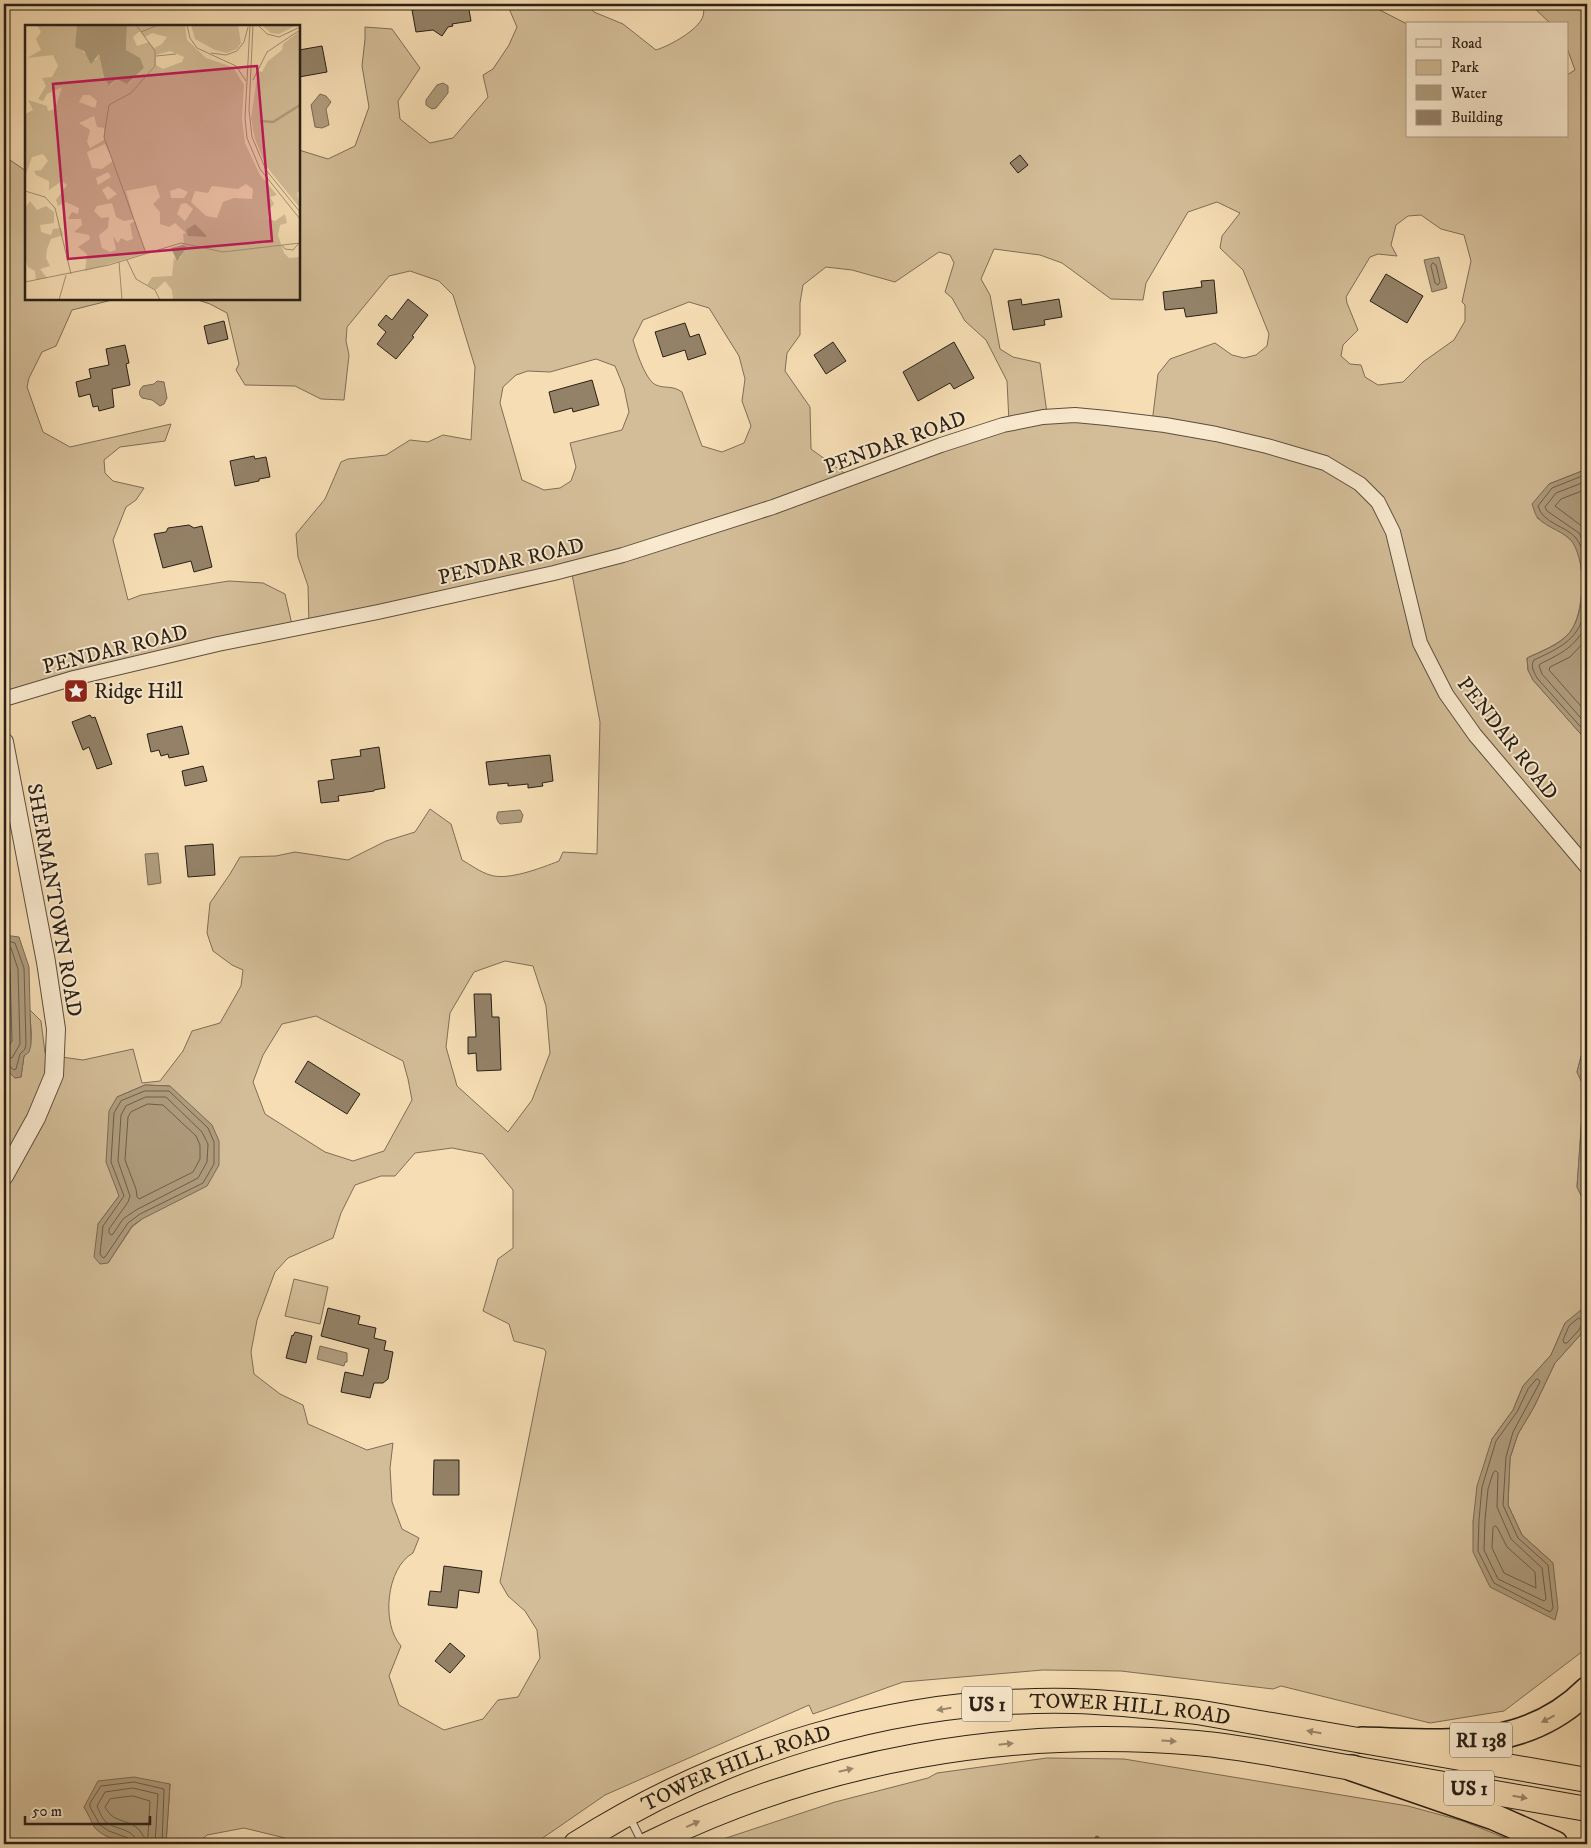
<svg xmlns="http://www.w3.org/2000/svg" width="1591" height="1848" font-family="'IM FELL DW Pica',serif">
  <rect width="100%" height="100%" fill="#f6ddb3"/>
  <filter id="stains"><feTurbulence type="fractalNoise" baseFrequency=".004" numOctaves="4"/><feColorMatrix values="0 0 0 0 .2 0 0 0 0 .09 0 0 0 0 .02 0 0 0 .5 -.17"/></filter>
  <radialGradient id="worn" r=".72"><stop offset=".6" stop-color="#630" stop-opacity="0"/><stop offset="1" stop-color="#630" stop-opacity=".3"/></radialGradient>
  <!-- green -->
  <g fill="#d3bd98" stroke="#7e6e58" fill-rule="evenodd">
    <path d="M507,4h79l8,8 29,12 33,26c13,-4 43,-20 47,-34 1,-4 1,-9 1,-12h664l39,20v112h160v-61l8,-5 -8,-22v-24h-16l-21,-20h57v465l-38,15 -12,34c8,5 29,16 35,23 15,18 12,74 -2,91 -11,13 -29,19 -43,26l1,12 5,10 54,61v314l-4,-6 -6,23 7,15 -7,100 6,12 4,3v118l-5,-10 -17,13 -14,32 -28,31 -10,24 -21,29 -19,83 80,41 -31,-28 -14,-30 2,-47 8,-24 16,-27 21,-44 28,-31 4,-10v326l-83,63 -74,12 -149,-37 -8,3 -152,-18 -78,-1 -140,12 -90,32 -4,-9 -204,90 -71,49h-246l-3,-6 -41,-10 -37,7 -10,9h-31l4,-60 -86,23 12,21 11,8 30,8h-133v-777l11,11 6,-1 3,-21c12,-10 6,-33 5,-47l12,12 4,32 2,2 36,5 50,-11 9,34 18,-2 23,-30 9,-20 28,-8 21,-37 2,-16 -11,-5 -19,-14 -6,-18 3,-30 20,-29 10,-17 36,-1 19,-4 53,8 38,-19 29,-9 15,-23 21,15 11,36c9,5 18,12 28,15 18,6 51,-7 69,-14l4,-9 34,2 3,-132 -29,-153 -262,56 -1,-39 -10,-29 -2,-23 29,-35 16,-37 7,-3 38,-4 24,-15 18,2 15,-7 28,5 4,-73 -22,-72 -14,-14 -29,-10 -21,5 -42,51 -1,14 3,14 -5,45 -23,-1 -26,-13 -50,-1 -9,-15 3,-6 -12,-51 -17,-9 -15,-5h104v-149l29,9 27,-13 14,-39 -7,-41 3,-27v-12l27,2 28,39 -22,33 2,18 30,24 23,-5 35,-41 -5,-22 10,-6 16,-24 8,-18zM1217,202l23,11 -18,23 -2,12 23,22 26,64 -2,12 -11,9 -12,3 -12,-3 -17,-12 -45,16 -12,15 -6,49 -105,-10 -7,-50 -27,-6 -13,-8 -10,-54 -9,-16 13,-30 46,6 22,8 49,36 32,1 3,-17 42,-71zM1421,215l20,14 23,6 7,26 -9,41 3,3v16l-11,19 -31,22 -20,20 -25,3 -13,-8 -4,-12 -11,-1 -9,-8 2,-11 15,-15 -11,-27 -1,-6 24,-40 8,-3 19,2 -6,-11 5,-20 12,-9zM939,252l11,3 4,8 -9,29 7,6 13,23 21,19 21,41 2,41 -158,56 -40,-29 -1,-42 -25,-36 2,-18 13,-18v-32l3,-18 23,-18 26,3 43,12zM689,302l20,6 30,48 6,23 -3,22 9,25 -7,17 -22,9 -20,-6 -20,-54c-10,-7 -16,-3 -26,-7 -10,-4 -20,-34 -23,-45l10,-20zM596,359l19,7 9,22 5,24 -7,18 -52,13 6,24 -5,14 -11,7 -16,2 -22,-10 -22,-77 3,-16 13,-12 12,-4 22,1zM505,961l28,5 13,40 4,47 -18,47 -24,32 -51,-46 -11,-39 4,-34 24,-41zM316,1016l87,45 5,18 4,21 -28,51 -31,10 -28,-9 -60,-38 -12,-32 10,-27 19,-31zM145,1085l25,1 -28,133 -10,8 -24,36 -10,-39 21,-28 -2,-99zM452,1148l31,6 30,36v58l-15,11 -15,52 26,13 5,17 30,8 2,3 -46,230 8,14 17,15 12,19 3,28 -22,39 -20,3 -15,19 -39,11 -45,-25 -10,-29 12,-30c-20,-22 -15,-78 12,-93l6,-15 -17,-9 -10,-27 -2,-34 3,-25 -26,7 -59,-26 -5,-19 -23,-11 -26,-20 -3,-22 6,-32 18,-48 13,-14 45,-20 8,-25 14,-28 26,-9h14l20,-23z"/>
    <polygon points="4,158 7,158 26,171 26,299 116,299 72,310 56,346 42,352 29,378 27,387 43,432 70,447 171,424 165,441 120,447 104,460 105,473 113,481 144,488 136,500 126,507 113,540 128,600 141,595 229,581 263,583 285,594 293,629 4,697"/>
    <polygon points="294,1279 328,1287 320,1324 285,1316"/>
    <polygon points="1047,1758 1124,1759 1408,1806 1463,1821 1520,1844 708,1844 835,1802 928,1778 937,1773"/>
  </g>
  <!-- water -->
  <g fill="#b09d7e" stroke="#7a6b55">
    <polygon points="443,83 448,86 448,93 436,108 432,109 426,105 426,100 437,85"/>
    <polygon points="320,94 326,96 331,102 326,109 329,125 322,128 315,127 311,105"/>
    <polygon points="1439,257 1447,288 1432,292 1424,260"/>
    <path d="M157,381l7,1 3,16 -3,6 -4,2 -8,-6 -10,-2c-4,-4 -3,-8 1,-12l11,-2z"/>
    <path d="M1587,469v272l-54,-61 -5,-10 -1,-12c15,-7 33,-13 43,-26 16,-21 16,-67 3,-89 -7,-11 -26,-15 -35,-25 -3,-3 -4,-9 -6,-14l17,-20z"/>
    <path d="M520,810l3,5 -2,7 -21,2c-4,-4 -4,-7 -2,-12z"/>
    <polygon points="158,853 161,883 148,885 145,854"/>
    <polygon points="4,935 19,937 29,967 31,1045 29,1052 24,1056 21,1077 15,1078 4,1067"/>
    <polygon points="1583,1049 1587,1055 1587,1202 1583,1199 1577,1187 1584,1087 1577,1072"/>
    <polygon points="145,1085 170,1086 212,1125 219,1141 219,1165 207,1186 142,1219 132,1226 108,1263 100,1264 94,1257 98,1224 119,1196 106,1162 109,1111 117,1097"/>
    <polygon points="1582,1309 1587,1320 1583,1332 1555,1363 1534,1407 1518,1434 1510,1458 1508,1505 1522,1535 1553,1563 1558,1608 1555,1620 1490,1587 1473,1552 1473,1522 1477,1486 1492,1439 1513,1410 1523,1386 1551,1355 1565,1323"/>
    <polygon points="320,1346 347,1353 347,1362 345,1362 344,1366 317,1359"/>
    <path d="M134,1777l36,7 -4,60c-21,0 -55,1 -71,-16 -4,-6 -7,-15 -11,-21l14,-26z"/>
  </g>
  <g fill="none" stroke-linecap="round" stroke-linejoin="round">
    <!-- shore -->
    <g stroke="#6c5e4a" stroke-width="1">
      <polygon points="1433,263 1436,265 1440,282 1438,285 1435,283 1431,266"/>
      <path d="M1587,474l-35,14 -14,18c5,18 27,19 38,32 9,11 10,31 11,45"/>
      <polyline points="1587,481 1556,493 1545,507 1547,511 1579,533 1587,549"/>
      <polyline points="1587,489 1561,499 1555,506 1587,530"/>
      <path d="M1587,585c-1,11 -1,25 -5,35 -7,22 -29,31 -48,40 -4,6 0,12 3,18l50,56"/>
      <path d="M1587,625c-14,23 -23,27 -47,39l-1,2 3,8 45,51"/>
      <polyline points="1587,639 1570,657 1550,667 1549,670 1587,713"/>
      <polyline points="4,940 15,943 24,968 26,1044 25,1049 20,1054 16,1069 14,1070 8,1065 4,1064"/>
      <polyline points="4,946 11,948 18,969 20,1044 12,1058 4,1057"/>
      <polyline points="4,954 10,970 12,1041 7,1049 4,1050"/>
      <polygon points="145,1091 169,1091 208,1128 214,1142 214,1164 203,1183 140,1214 128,1223 105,1257 103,1258 100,1254 103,1226 124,1196 111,1162 114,1113 121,1101"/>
      <polygon points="146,1097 166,1097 202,1132 208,1144 207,1162 198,1178 136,1210 123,1219 113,1234 111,1235 109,1233 109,1229 128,1202 130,1196 118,1161 121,1115 126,1106"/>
      <polygon points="148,1104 163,1105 196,1136 200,1145 200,1159 193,1172 139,1199 137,1197 136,1189 125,1160 128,1117 131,1112"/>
      <polyline points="1587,1112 1582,1185 1587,1196"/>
      <polygon points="1579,1318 1583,1322 1579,1330 1567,1343 1564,1343 1563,1340 1569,1326"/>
      <polygon points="1537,1379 1539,1380 1540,1382 1513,1432 1506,1457 1503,1505 1518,1538 1548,1565 1553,1608 1550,1612 1494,1583 1478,1551 1479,1520 1482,1487 1496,1441 1517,1412 1528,1389"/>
      <polygon points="1496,1471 1498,1473 1497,1507 1511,1539 1542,1568 1546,1599 1544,1601 1498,1579 1484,1550 1485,1520 1488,1489 1493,1473"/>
      <polygon points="1495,1526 1497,1527 1507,1547 1535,1572 1536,1588 1504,1573 1492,1548 1493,1528"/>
      <path d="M133,1796l17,5 -2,35 -2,3c-4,-3 -5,-9 -10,-12 -13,-9 -22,-4 -31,-20l5,-8z"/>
      <polyline points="130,1844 128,1838 109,1831 100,1825 90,1807 90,1803 101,1786 134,1782 164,1789 162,1844"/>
      <path d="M137,1844c-2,-17 -22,-13 -32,-23 -4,-4 -6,-11 -8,-15l8,-14 28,-4 25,6 -3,50"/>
    </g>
    <!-- stream -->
    <polyline stroke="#7a6b55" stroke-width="5" points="1095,1844 1097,1838"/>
  </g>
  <!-- building -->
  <g fill="#948268" stroke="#292017">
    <polygon points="439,4 468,4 471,21 452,24 453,26 448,27 442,36 433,30 416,32 412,10 429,8 429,6"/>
    <polygon points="322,46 327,72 299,77 299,50"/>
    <polygon points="1020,155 1028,165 1018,173 1010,163"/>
    <polygon points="1386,274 1423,296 1407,323 1370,301"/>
    <polygon points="1214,280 1217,313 1186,317 1184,308 1165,310 1163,292 1202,287 1201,281"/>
    <polygon points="408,299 428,315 412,336 414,337 396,359 377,344 386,332 378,325 386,315 392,320"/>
    <polygon points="1021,299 1022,305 1059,299 1062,317 1044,320 1045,325 1013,330 1008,301"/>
    <polygon points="224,321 228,339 208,344 204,326"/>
    <polygon points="685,323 690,337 699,334 706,354 688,360 685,350 663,357 655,332"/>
    <polygon points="833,342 846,361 826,374 814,355"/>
    <polygon points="954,342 974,378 954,389 950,383 918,401 903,372"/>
    <polygon points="125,345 129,363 126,364 130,385 112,389 114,407 99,411 98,406 93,407 90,394 79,397 76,382 91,378 89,369 109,365 106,349"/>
    <polygon points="592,380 599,405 573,412 572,408 554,413 549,392"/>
    <polygon points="254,456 255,459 266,457 270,477 259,479 259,481 235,486 230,461"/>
    <polygon points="189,525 194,528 202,526 212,567 194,572 191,561 163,568 154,534 166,532 168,528"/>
    <polygon points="90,715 92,718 95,717 112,764 97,769 89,747 83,750 72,722"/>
    <polygon points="182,726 189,754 169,758 168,754 161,756 159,750 151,752 147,734"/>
    <polygon points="379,747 385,788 374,790 374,791 338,796 339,801 321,803 318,781 334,779 331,760 361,756 360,750"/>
    <polygon points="550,755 553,781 542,783 543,786 528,788 528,784 508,786 508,783 489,785 486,762"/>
    <polygon points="203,766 207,781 185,786 182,771"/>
    <polygon points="213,844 215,875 188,877 185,846"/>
    <polygon points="474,994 491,994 492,1017 499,1017 501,1070 477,1071 476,1053 468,1054 468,1037 476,1037"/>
    <polygon points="308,1061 360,1094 347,1114 295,1082"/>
    <polygon points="328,1308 360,1316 358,1324 376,1328 374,1338 386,1341 384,1350 393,1352 388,1379 383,1383 374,1383 370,1398 341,1392 345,1372 363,1376 369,1349 321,1336"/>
    <polygon points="295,1332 312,1336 306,1363 286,1358 292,1335 293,1336"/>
    <polygon points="434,1460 459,1460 459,1495 433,1495"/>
    <polygon points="444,1566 482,1571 479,1593 459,1590 457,1608 428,1605 430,1591 441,1592"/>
    <polygon points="450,1643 465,1656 450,1673 435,1661"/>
  </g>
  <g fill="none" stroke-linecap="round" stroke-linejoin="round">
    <defs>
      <polyline id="service" points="629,1816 643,1844"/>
      <polyline id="minor" points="4,699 74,678 218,644 378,612 554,573 623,555 773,507 941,445 1003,425 1043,417 1075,415 1107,418 1165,425 1216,434 1267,446 1325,463 1360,484 1378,502 1393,532 1420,643 1446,694 1475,735 1587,867"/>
      <polyline id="tertiary" points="4,742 46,962 56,1029 54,1075 36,1118 4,1176"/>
      <g id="trunk">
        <path id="s1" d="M576,1844c147,-93 321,-147 497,-143 41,1 82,6 124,11l390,68"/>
        <path d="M649,1844c170,-84 358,-117 548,-101 46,4 93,14 138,22 84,14 168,29 252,44"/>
      </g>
      <g id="motorway">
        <path d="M1362,1740c81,2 162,13 225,-50"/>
        <polyline points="1352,1768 1494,1817 1555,1844"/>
      </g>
    </defs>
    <!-- service casing -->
    <use href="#service" stroke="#5c4f3e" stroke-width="9"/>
    <!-- minor casing -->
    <use href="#minor" stroke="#5c4f3e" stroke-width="16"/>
    <!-- tertiary casing -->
    <use href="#tertiary" stroke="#5c4f3e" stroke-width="20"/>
    <!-- trunk casing -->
    <use href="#trunk" stroke="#292017" stroke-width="26"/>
    <!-- motorway casing -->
    <use href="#motorway" stroke="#292017" stroke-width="28"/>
    <!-- service -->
    <use href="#service" stroke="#f9e9ce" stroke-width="7"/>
    <!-- minor -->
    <use href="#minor" stroke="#f9e9ce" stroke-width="14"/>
    <!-- tertiary -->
    <use href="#tertiary" stroke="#f9e9ce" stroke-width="18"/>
    <!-- trunk -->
    <use href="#trunk" stroke="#f6ddb3" stroke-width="24"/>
    <!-- motorway -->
    <use href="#motorway" stroke="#f6ddb3" stroke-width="25"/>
  </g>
  <!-- one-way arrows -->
  <defs><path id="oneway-solid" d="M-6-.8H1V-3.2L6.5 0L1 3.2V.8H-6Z" transform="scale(1.25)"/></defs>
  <g fill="#9a886d">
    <use href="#oneway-solid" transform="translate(944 1709) rotate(171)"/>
    <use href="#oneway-solid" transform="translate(1548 1719) rotate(152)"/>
    <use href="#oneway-solid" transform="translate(1314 1732) rotate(-170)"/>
    <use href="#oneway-solid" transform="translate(1169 1741) rotate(3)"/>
    <use href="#oneway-solid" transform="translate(1006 1744) rotate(-6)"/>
    <use href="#oneway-solid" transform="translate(846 1770) rotate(-13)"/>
    <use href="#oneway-solid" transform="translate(1520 1797) rotate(10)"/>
    <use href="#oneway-solid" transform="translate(693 1824) rotate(-24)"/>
  </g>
  <!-- icons -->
  <defs>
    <symbol id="sight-square" viewBox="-11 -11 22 22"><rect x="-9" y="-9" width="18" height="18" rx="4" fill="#8f2418" stroke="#f9e9ce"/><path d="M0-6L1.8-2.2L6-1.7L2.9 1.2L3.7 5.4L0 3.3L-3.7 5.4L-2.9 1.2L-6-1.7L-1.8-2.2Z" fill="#fff"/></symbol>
  </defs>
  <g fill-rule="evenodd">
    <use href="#sight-square" x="62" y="677" width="28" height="28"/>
  </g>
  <g text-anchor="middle" stroke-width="4" stroke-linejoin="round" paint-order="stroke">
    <!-- shield labels -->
    <g fill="#f9e9ce" stroke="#675c4e" stroke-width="1">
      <rect x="962" y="1686.5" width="50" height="35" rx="4"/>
      <rect x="1450" y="1722.5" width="62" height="35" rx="4"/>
      <rect x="1444" y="1770.5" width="50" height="35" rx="4"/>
    </g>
    <g font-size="20" font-weight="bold" fill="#292017">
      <text x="987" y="1711">US 1</text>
      <text x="1481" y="1747">RI 138</text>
      <text x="1469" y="1795">US 1</text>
    </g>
    <!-- street labels -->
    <g font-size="21" fill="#292017" stroke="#f9e9ce">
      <text transform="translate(895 442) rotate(-20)" y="7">PENDAR ROAD</text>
      <text transform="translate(511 561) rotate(-13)" y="7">PENDAR ROAD</text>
      <text transform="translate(115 649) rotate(-14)" y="7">PENDAR ROAD</text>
      <text transform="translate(1508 738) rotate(52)" y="7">PENDAR ROAD</text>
      <text transform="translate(55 900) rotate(80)" y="7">SHERMANTOWN ROAD</text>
      <text dy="7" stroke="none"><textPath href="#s1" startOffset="582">TOWER HILL ROAD</textPath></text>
      <text dy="7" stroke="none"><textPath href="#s1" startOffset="178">TOWER HILL ROAD</textPath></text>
    </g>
    <!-- poi labels -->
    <g font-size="21" fill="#292017" stroke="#f9e9ce" text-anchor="start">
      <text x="94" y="698">Ridge Hill</text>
    </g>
  </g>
  <!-- overview -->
  <g transform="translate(25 25)">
    <rect width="275" height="275" fill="#f6ddb3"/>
    <path d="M12,0h40l-1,19 14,15 6,1 3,-6 5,23 7,8 6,-6 11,5 16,-16 -18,-18 1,-25h58l2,15 19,18 27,9 11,18 -2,34 3,24 15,32 17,20 -7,2 4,7 -6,6v9l7,2 10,-7 2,9 -7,2 -2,10 6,18 5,5 11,-1v43h-127l-1,-10 -7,-9 -9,9 -9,-5 5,-8 20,-1 2,-19 2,3 5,-3 3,-11h-5l5,-2 -1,-10 3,-1 -11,-10 -6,4 -9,-3v-12l-7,-8 7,-7 -4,-12 -30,6 8,28 -10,2 -8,-4 -4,-14 -15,3 -3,5 7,7 8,-1 -1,11 -9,7 3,13 8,4 6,-2 -3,-14 5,7 3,-5 6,3 6,-2 -3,-15 5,-3 11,32 -61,18 2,-17 -9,-7 12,-8 -1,-4 -15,-3 8,-7 -1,-6h-13l4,-7 6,2 1,-6 -13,-6 -8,4 -2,-6 11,-15 -5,-4 -13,9v-9l-13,-6 -2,-4 7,-1 7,-9 -5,-7 -11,3 -7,20v-63l8,-4 -5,-10 19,6 1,5 7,-2 7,-22 -15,7 -4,7 -5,-2 8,-13 -4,-8 10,-1 6,-11 -5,-11 -26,3 14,-8 -5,-11 5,-7zM115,6l5,6 7,-4 15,4 -5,7 -8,4 -5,-6 -12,4 -4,-9zM145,26l14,6 -2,5 -19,7 -7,-4v-10zM58,70h7l7,6 -2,7 -16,-6zM69,91l3,11 7,1v12l-14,8 -3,-6 3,-12 -11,-7zM80,119l8,17 -11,8 -10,-1 -5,-16zM83,147l3,5 -13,8 -2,-7zM221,159l7,5 -1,10 -18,-1 -11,4 -6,16 -11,-2 -15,-14 4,-11 13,2 4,-7 26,3zM83,161l9,8 -9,6 -6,-10zM154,163l9,4 -4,6h-13l-1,-7zM161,178l7,6 -8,12 -8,-7 4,-10zM166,0h47l3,18 -4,6 -10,4 -12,-3 -20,-11zM237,0h35l-18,9 -8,-1zM275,6v160l-3,2 3,15 -34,-42 -11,-27 -4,-21 7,-47 4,1 6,-11 14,-11 1,-6zM5,176l7,9 9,-4 8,6v11l-14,2 1,7 10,3 2,-6 8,-1 2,7 -12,4 -4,10 -1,9 4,8 -10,3 7,9 -11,2 -1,-9 -7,-4 -3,-9v-50z" fill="#d3bd98" fill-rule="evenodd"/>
    <path d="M52,0h50l-1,25 14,8 4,10 -17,16 -10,-5 -8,6 -5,-8 -5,-23 -8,10 -7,-13 -9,-4zM170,199l11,11v2l-18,-1 -2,-6zM158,220l4,2 -10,14 -6,-13z" fill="#b09d7e"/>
    <path fill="none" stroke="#b09d7e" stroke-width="2.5" d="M235,96l13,1 27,-17"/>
    <path fill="none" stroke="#a49175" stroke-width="1" d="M111,0l19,26v15l-24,27 -22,12 -5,32 42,116M162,0l3,13 7,10 39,18 10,15M225,0l-5,93 2,20 13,31 40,50M228,0l-4,85 3,27 14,33 34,42M233,0l9,9 12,3 21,-10M116,7l17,-7M186,28l15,2 11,-4 7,-9 4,-15M131,31l20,-2M228,55l14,-28 33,-22M0,166l20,6 10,11 16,66M257,220l3,4 8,1 6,-7M102,235l9,19 19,11 5,10M94,237l3,38M0,257l84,-17 72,-22 42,9 77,-9M34,275l7,-25"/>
    <path fill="#c2185b" fill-opacity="0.15" stroke="#c2185b" stroke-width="2.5" d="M232,41l15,175 -204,18 -15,-175z"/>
    <rect width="275" height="275" fill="none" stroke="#292017" stroke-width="2.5"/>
  </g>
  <!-- margin -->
  <rect width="1591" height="1848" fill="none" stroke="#f6ddb3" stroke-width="20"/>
  <rect x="5" y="5" width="1581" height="1838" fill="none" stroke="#292017" stroke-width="2.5"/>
  <rect x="10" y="10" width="1571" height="1828" fill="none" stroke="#292017"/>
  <!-- legend -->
  <rect x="1406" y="22" width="162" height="115" fill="#f9e9ce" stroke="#a69985"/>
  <rect x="1416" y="39" width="25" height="8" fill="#f9e9ce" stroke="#a69985"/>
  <text x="1451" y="48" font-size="15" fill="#292017">Road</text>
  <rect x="1416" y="60" width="25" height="15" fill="#d3bd98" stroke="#a69985"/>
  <text x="1451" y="72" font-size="15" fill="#292017">Park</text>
  <rect x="1416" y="85" width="25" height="15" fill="#b09d7e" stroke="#a69985"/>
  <text x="1451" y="98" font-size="15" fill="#292017">Water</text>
  <rect x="1416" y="110" width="25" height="15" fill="#948268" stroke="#a69985"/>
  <text x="1451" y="122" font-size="15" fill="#292017">Building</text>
  <!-- scale -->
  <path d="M25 1816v8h125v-8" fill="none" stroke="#292017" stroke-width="2.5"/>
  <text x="32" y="1816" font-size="15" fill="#292017" stroke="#f9e9ce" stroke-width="4" paint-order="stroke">50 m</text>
  <rect width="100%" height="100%" filter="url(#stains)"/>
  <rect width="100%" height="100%" fill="url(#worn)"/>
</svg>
